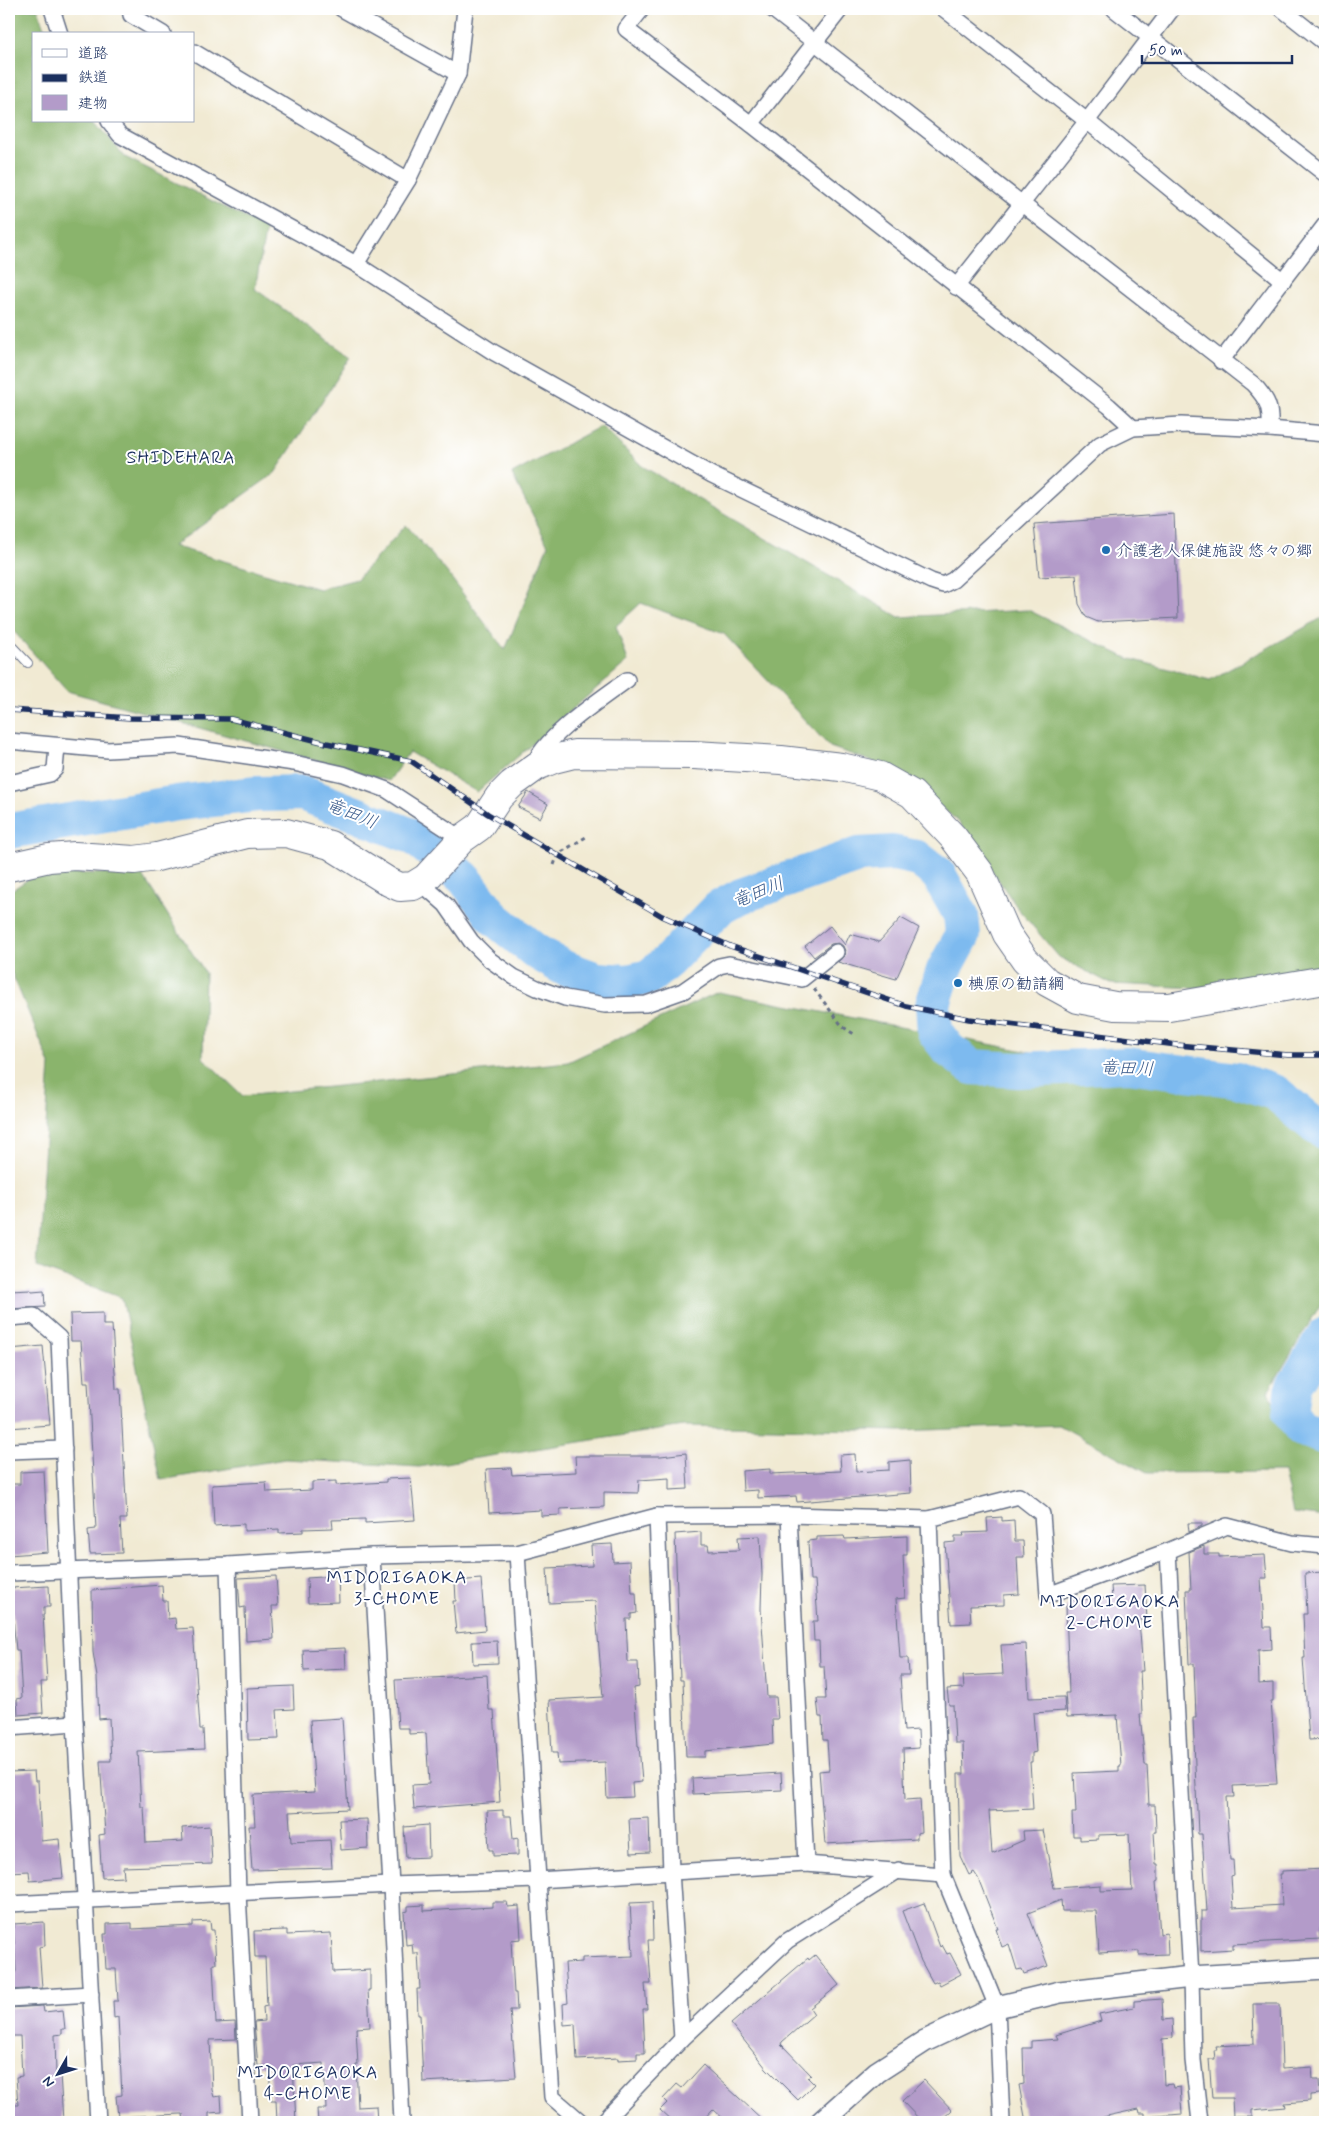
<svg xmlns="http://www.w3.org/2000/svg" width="1334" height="2131" font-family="Mynerve,'Klee One',sans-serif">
  <rect width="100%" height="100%" fill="#fff"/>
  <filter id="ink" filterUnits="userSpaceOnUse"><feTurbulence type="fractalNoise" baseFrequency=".02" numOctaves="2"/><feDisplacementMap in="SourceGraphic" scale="10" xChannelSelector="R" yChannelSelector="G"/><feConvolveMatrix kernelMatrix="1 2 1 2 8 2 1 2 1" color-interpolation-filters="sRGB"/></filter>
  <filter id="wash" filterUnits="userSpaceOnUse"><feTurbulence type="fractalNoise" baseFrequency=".0096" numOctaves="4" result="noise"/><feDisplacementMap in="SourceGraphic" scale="20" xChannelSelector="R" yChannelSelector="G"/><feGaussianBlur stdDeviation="1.12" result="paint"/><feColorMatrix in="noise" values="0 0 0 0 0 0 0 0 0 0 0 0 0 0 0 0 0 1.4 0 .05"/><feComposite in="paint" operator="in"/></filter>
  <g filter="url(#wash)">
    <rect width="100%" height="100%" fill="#f1ead3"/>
    <!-- forest -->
    <g fill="#8ab46c" stroke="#527265">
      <polygon points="9,9 38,9 46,34 34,34 34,121 95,121 125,157 266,228 255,289 351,357 275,473 173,546 319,589 357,579 406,525 446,571 505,650 548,545 512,474 601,426 642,466 899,617 1028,610 1127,658 1210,680 1320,619 1325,619 1325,970 1198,988 1111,984 1059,957 1019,910 958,821 891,768 830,747 724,634 641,603 616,626 628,661 477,792 409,752 389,781 67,691 9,626"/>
      <polygon points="141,873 205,973 203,1058 243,1096 568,1062 718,992 1311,1106 1325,1123 1325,1297 1268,1392 1294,1437 1325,1449 1325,1517 1293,1513 1284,1472 1147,1473 1059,1425 901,1431 684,1426 419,1467 285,1459 161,1480 122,1298 37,1267 50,1064 9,966 9,892 36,874"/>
    </g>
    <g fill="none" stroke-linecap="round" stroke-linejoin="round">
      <!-- river -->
      <g stroke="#7dbaef" stroke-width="36">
        <polyline points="9,831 177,803 257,794 302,793 414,837 464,878 494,918 535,951 564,968 597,980 628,982 649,977 668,961 719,908 741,896 858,855 893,853 917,858 938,874 961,915 963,935 944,970 933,1004 935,1032 949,1050 972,1067 1018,1070 1128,1065 1237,1080 1276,1093 1315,1126 1325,1132"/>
        <polyline points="1325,1335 1294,1386 1290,1413 1302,1429 1325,1437"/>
      </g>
    </g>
    <g id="blocks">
      <!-- building -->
      <g fill="#b39bc9">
        <polygon points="1174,514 1178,618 1098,622 1086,617 1079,604 1076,575 1039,577 1034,524"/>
        <polygon points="528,792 548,804 540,818 518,807"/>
        <polygon points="901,918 919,928 896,979 838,962 844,956 845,951 843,946 839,943 831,944 814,957 805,946 830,926 845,945 850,934 879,942"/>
        <polygon points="31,1290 32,1292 44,1291 45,1307 9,1309 9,1291"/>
        <polygon points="103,1313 103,1325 112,1325 116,1389 120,1389 127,1519 120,1519 122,1553 90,1554 88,1530 96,1529 88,1382 84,1382 81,1341 71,1341 70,1314"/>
        <polygon points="43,1346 50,1425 9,1428 9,1349"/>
        <polygon points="686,1453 688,1489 669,1490 669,1478 639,1480 638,1493 604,1492 604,1507 560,1509 560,1515 541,1516 541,1510 489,1513 486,1469 511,1468 512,1475 576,1472 575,1456 661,1456"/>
        <polygon points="855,1454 856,1472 889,1470 889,1462 910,1460 911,1493 797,1502 796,1496 758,1498 758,1490 743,1491 742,1471 770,1469 770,1474 841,1471 840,1455"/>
        <polygon points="44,1471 48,1552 9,1555 9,1484 20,1484 20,1472"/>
        <polygon points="411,1478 415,1520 365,1523 365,1519 332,1520 333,1528 303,1529 303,1532 279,1533 279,1529 244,1531 244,1524 214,1526 212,1485 266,1482 267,1492 312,1490 312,1482 336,1481 336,1485 386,1482 386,1479"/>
        <polygon points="1002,1517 1002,1521 1014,1520 1015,1541 1023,1541 1024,1557 1017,1557 1019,1594 1004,1595 1004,1605 970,1606 971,1623 951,1624 945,1543 955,1542 955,1536 964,1536 963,1533 988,1532 987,1518"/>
        <polygon points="1188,1523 1202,1523 1202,1526 1189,1532"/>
        <polygon points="701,1532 701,1545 708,1545 709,1551 739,1550 738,1537 760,1536 762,1574 761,1609 767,1697 776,1697 778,1719 772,1719 773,1744 705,1751 705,1757 686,1757 683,1680 680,1680 675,1534"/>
        <polygon points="844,1536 845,1539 907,1536 907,1555 903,1555 905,1598 896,1599 900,1658 908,1658 909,1675 900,1675 904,1731 918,1730 919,1748 903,1749 905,1800 920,1799 922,1832 917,1833 917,1839 825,1844 819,1771 829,1770 827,1740 823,1740 822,1717 819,1717 817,1699 826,1699 824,1666 820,1666 819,1641 814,1641 813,1621 818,1621 815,1580 810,1580 808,1541 817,1540 817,1537"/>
        <polygon points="612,1544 613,1562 630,1561 632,1593 636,1593 637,1613 631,1614 631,1619 626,1619 628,1662 638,1662 639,1687 634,1688 638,1746 639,1746 642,1782 632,1783 633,1797 607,1798 605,1762 558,1764 557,1753 552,1753 549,1700 603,1697 595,1601 549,1603 547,1568 592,1566 591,1545"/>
        <polygon points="1204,1546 1204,1554 1219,1554 1219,1557 1265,1555 1267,1578 1261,1578 1264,1627 1271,1627 1272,1649 1258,1650 1259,1684 1273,1683 1273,1701 1271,1701 1277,1784 1233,1786 1234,1797 1226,1797 1230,1860 1233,1860 1234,1875 1231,1876 1233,1908 1282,1905 1280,1874 1282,1874 1282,1871 1325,1869 1325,1928 1319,1928 1320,1939 1233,1944 1233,1949 1201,1951 1201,1911 1207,1911 1202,1834 1198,1834 1193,1718 1196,1718 1194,1664 1189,1664 1186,1590 1191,1590 1189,1552"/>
        <polygon points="1325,1572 1325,1739 1309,1740 1303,1658 1305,1658 1303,1614 1307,1614 1305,1573"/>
        <polygon points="276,1576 278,1606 272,1606 274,1639 246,1641 245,1607 240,1608 238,1578"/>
        <polygon points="338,1576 339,1602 308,1603 307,1578"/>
        <polygon points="481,1579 485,1630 456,1633 453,1601 456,1601 455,1581"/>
        <polygon points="162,1585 163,1601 167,1601 168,1619 175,1618 176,1629 193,1628 200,1729 203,1729 204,1749 138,1752 141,1807 144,1807 146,1843 183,1841 182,1828 210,1826 212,1864 123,1867 124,1877 102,1878 99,1835 105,1834 100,1761 111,1761 109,1718 99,1719 97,1677 93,1652 92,1590"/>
        <polygon points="1145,1585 1147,1620 1139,1620 1143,1671 1140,1671 1142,1714 1140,1714 1145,1765 1147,1765 1149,1805 1155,1805 1156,1832 1154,1832 1156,1864 1158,1864 1158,1881 1156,1882 1160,1934 1167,1933 1168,1954 1139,1955 1139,1951 1099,1953 1096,1911 1062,1911 1061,1900 1028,1913 1048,1966 1024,1974 1022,1969 1017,1970 1009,1944 1002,1947 996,1929 998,1929 978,1878 974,1872 969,1875 960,1856 958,1774 964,1774 963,1743 955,1743 953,1705 949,1705 947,1689 964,1688 963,1676 1003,1674 1001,1645 1026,1644 1029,1698 1064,1697 1065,1711 1033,1713 1036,1752 1032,1753 1032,1762 1030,1762 1033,1809 989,1811 992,1854 1024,1840 1023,1831 1043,1830 1054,1888 1101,1885 1101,1891 1132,1890 1129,1834 1098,1835 1098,1839 1080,1840 1080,1836 1073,1836 1072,1813 1076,1813 1074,1773 1119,1771 1119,1766 1121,1766 1117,1715 1067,1717 1065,1693 1069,1693 1066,1606 1071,1606 1071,1600 1112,1598 1111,1586"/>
        <polygon points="49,1586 50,1607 44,1607 44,1615 43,1615 47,1682 41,1682 43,1713 18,1715 17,1699 22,1698 19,1650 16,1650 10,1588"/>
        <polygon points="497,1641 498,1663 473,1664 472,1642"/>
        <polygon points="345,1648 346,1669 304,1671 303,1650"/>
        <polygon points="487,1675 489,1710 494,1710 500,1802 414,1809 412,1785 429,1784 426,1733 409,1734 409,1728 398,1728 395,1680"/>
        <polygon points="293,1686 294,1709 277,1710 279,1739 248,1740 247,1688"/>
        <polygon points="342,1718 348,1809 289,1812 291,1842 330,1840 332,1868 252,1870 249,1826 255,1826 253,1795 315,1792 310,1720"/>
        <polygon points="34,1771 35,1781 38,1781 41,1841 59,1839 63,1878 30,1881 29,1871 9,1872 9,1808 11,1808 9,1772"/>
        <polygon points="781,1773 782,1790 693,1794 692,1778"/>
        <polygon points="503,1810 503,1816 511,1816 513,1839 518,1838 518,1855 493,1856 493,1850 489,1850 487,1811"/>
        <polygon points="649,1818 650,1852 631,1853 629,1819"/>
        <polygon points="367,1819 368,1848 341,1850 339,1820"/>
        <polygon points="428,1825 429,1857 406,1858 404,1827"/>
        <polygon points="492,1902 507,1902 508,1907 519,1906 521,1939 511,1940 514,1993 516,1993 517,2010 510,2010 516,2077 423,2082 420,2015 418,2015 417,1989 420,1989 418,1953 413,1953 412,1944 406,1945 404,1912 408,1911 408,1906 424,1905 424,1911 492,1907"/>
        <polygon points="652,1902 653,1940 648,1940 651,1984 645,1984 647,2009 643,2009 645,2053 637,2053 637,2059 618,2060 618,2058 577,2060 575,2024 564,2025 563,2004 568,2003 565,1963 582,1962 582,1958 633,1956 630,1903"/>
        <polygon points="924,1903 940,1947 942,1945 947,1954 950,1953 961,1974 940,1985 938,1981 933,1983 921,1961 902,1911"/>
        <polygon points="210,1921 211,1930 214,1930 216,1964 213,1964 216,2023 235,2022 236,2039 210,2040 212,2090 214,2097 221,2096 222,2112 209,2113 209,2122 184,2122 183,2114 181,2114 118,2117 116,2096 122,2095 118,2017 114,2018 113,2001 118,2001 116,1969 106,1969 104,1934 107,1934 107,1924 132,1923 132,1929 193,1926 193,1922"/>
        <polygon points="44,1922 45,1946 39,1947 42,1988 9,1990 9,1973 15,1973 16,1971 13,1924"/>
        <polygon points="287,1930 287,1935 331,1933 333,1972 370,1970 370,1990 368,1990 370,2027 356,2028 358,2065 356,2065 358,2107 376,2106 377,2122 318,2122 317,2109 326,2109 324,2063 293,2065 296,2122 277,2122 276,2100 271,2100 269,2066 258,2066 254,2022 264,2021 263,2007 267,2006 265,1957 255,1957 254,1931"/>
        <polygon points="815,1955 839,1985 810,2008 814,2014 782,2042 781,2044 811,2075 808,2078 814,2084 798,2100 766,2068 731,2024 808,1958 809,1960"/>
        <polygon points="1162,1999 1163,2020 1172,2019 1173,2038 1162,2039 1164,2085 1172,2084 1173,2088 1180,2087 1182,2114 1145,2117 1145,2113 1140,2113 1139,2109 1107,2116 1090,2122 1026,2122 1019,2085 1024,2084 1023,2048 1031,2048 1031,2041 1058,2039 1056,2035 1101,2021 1099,2014 1134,2007 1134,2001"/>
        <polygon points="1253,2004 1280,2004 1282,2069 1312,2067 1313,2079 1319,2079 1320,2094 1310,2095 1310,2101 1284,2103 1285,2107 1252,2110 1252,2117 1233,2117 1232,2098 1212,2098 1209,2059 1215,2059 1214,2050 1217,2050 1216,2046 1254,2044"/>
        <polygon points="43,2006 44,2012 63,2010 65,2029 62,2029 62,2034 55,2035 56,2075 60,2074 63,2121 9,2122 9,2105 18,2105 16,2077 22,2076 20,2036 9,2036 9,2008"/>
        <polygon points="703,2065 738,2097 765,2122 727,2122 713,2109 701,2122 673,2122 660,2110 667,2103 663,2099 677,2084 682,2088"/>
        <polygon points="924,2080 952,2110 939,2122 922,2122 902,2101"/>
      </g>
    </g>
  </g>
  <g filter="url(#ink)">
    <use href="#blocks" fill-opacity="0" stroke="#667087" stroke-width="1"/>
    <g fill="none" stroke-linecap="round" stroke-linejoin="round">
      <defs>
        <polyline id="lane" points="9,643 28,663"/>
        <g id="street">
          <polyline points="52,9 60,34"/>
          <polyline points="130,9 131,15 163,34"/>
          <polyline points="342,9 458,74"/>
          <polyline points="642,9 626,29 751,124 1109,406 1133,428"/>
          <path d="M772,9l481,375c15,16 18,23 17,45"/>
          <polyline points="944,9 1087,121 1283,281"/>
          <polyline points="1114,9 1325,174"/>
          <polyline points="1282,9 1325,43"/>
          <polyline points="194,52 408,180"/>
          <polyline points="109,121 120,135 356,264 493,352 712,475 931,581 943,585 953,580 1100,444 1133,428 1181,425 1270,429 1325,434"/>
          <polyline points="751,124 841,9"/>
          <polyline points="356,264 408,180 458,74 465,9"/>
          <polyline points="956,287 1087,121 1172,9"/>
          <polyline points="1221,361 1325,225"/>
          <polyline points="9,741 108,750 179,746 294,763 343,774 387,790 462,839"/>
          <path d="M537,766l-1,-6c14,-27 66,-62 91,-80"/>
          <polyline points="9,783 50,774 55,769 57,747"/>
          <polyline points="420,882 446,905 471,941 490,960 514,977 537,988 565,998 605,1005 646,1004 683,991 719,966 729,964 802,979 836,952"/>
          <polyline points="9,1318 34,1316 59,1338 75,1723 98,2122"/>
          <polyline points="9,1451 64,1449"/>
          <polyline points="789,1515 806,1864"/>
          <polyline points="657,1516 671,1871 682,2039"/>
          <polyline points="929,1519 943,1875 997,2007 1002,2122"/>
          <polyline points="1168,1551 1191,1977 1193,2060 1200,2122"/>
          <polyline points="517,1553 552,2097 581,2122"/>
          <polyline points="372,1556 391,1885 402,2122"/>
          <polyline points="228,1565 238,1893 250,2122"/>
          <polyline points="9,1573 228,1565 372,1556 517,1553 657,1516 789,1515 929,1519 1019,1496 1042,1514 1048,1595 1168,1551 1227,1526 1292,1543 1325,1546"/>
          <polyline points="9,1728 75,1723"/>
          <polyline points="9,1904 391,1885 537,1880 806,1864 943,1875"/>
          <polyline points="9,1999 91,1994"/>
          <polyline points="603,2122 682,2039 787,1941 899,1870"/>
        </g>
        <polyline id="secondary" points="821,2122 877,2072 925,2041 997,2007 1060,1992 1191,1977 1325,1969"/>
        <polyline id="highway" points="9,867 49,858 75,856 134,860 157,857 247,834 286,833 330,845 389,882 400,887 413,886 426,878 462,839 479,827 499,797 512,784 537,766 554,759 574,754 694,755 781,760 841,767 880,776 912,794 953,837 980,873 1007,934 1025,960 1047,982 1078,999 1115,1006 1169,1007 1325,980"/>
      </defs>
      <!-- lane casing -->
      <use href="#lane" stroke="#667087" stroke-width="10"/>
      <!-- street casing -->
      <use href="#street" stroke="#667087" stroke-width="18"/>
      <!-- secondary casing -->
      <use href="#secondary" stroke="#667087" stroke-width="24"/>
      <!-- highway casing -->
      <use href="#highway" stroke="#667087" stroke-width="30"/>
      <!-- path -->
      <g stroke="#667087" stroke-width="3" stroke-dasharray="4 4" stroke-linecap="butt">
        <polyline points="554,865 558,854 586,837"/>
        <polyline points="814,989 843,1027 854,1034"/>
      </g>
      <!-- lane -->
      <use href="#lane" stroke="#fff" stroke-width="8"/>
      <!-- street -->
      <use href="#street" stroke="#fff" stroke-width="15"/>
      <!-- secondary -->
      <use href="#secondary" stroke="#fff" stroke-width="21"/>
      <!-- highway -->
      <use href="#highway" stroke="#fff" stroke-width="28"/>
      <defs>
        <polyline id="rail" points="9,710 130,718 231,719 322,742 411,761 488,814 662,916 730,946 906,1006 969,1019 1177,1045 1288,1055 1325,1055"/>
      </defs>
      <!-- rail casing -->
      <use href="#rail" stroke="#1b2f5e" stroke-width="5.5"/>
      <!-- rail -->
      <use href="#rail" stroke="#fff" stroke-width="4" stroke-dasharray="11" stroke-linecap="butt"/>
    </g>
  </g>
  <!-- markers -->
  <g fill="#1f6fb2" stroke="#fff" stroke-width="2">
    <circle cx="1106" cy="550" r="5"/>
    <circle cx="958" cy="983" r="5"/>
  </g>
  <g text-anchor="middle" stroke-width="4" stroke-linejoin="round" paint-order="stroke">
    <!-- poi labels -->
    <g font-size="16" fill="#1b2f5e" stroke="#fff" text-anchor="start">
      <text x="1116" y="556">介護老人保健施設 悠々の郷</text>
      <text x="968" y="989">椣原の勧請綱</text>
    </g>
    <!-- neighbourhood labels -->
    <g font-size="18" letter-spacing="1" fill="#1b2f5e" stroke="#fff">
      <text x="181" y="463">SHIDEHARA</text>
      <text x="397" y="1583">MIDORIGAOKA<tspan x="397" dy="21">3-CHOME</tspan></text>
      <text x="1110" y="1607">MIDORIGAOKA<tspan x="1110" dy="21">2-CHOME</tspan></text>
      <text x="308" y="2078">MIDORIGAOKA<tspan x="308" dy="21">4-CHOME</tspan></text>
    </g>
    <!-- water labels -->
    <g font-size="18" font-style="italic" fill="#38598a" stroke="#fff">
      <text transform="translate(352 813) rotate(22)" y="6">竜田川</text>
      <text transform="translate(758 892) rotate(-22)" y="6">竜田川</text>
      <text transform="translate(1127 1068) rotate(2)" y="6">竜田川</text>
    </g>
  </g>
  <!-- margin -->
  <rect width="1334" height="2131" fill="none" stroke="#fff" stroke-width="30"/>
  <!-- legend -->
  <rect x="32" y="32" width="162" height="90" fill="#ffffff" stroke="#a4acbf"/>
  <rect x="42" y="49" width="25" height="8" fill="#ffffff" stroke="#a4acbf"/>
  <text x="78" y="58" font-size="15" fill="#1b2f5e">道路</text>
  <rect x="42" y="74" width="25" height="8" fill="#1b2f5e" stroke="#a4acbf"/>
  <text x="78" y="82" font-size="15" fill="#1b2f5e">鉄道</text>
  <rect x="42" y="95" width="25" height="15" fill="#b39bc9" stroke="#a4acbf"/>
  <text x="78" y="108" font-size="15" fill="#1b2f5e">建物</text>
  <!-- north arrow -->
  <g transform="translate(58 2074) rotate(231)" stroke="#ffffff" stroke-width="4" paint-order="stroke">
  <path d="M0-4L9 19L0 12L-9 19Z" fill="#1b2f5e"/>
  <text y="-8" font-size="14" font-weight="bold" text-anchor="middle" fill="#1b2f5e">N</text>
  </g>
  <!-- scale -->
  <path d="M1142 55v8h150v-8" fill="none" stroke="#1b2f5e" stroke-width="2.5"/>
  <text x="1149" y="55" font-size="15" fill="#1b2f5e" stroke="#ffffff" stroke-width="4" paint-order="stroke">50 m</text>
</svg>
